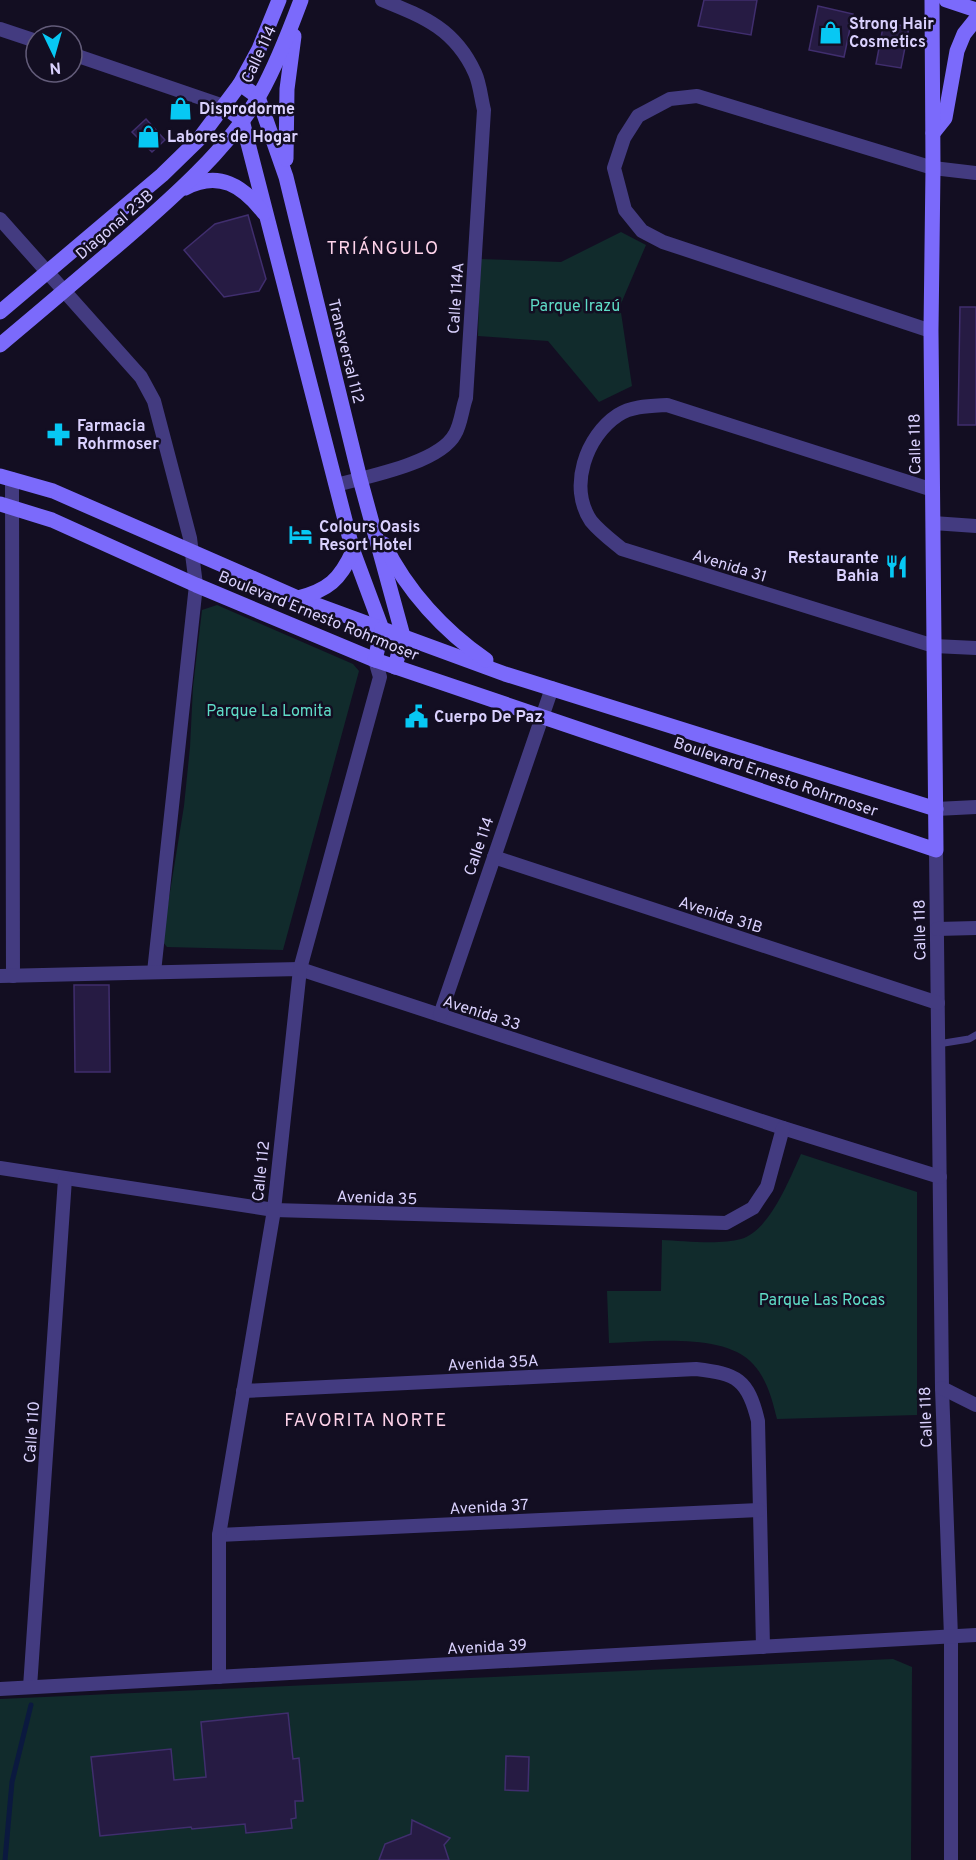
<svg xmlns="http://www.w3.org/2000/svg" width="976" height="1860" font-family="Overpass,sans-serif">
  <rect width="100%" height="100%" fill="#130e22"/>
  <!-- green -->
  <g fill="#112b2c">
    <polygon points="621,232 646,245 620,306 632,386 599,402 548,341 478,336 480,259 561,262"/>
    <polygon points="217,605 353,664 359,671 283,950 167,947 162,941 184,806 190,747 193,687 202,610"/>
    <path d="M801,1154l116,38v223l-140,4c-5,-20 -10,-40 -24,-55 -28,-32 -105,-22 -144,-21l-2,-52h54l1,-51c21,1 59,5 79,-1 29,-9 48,-59 60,-85z"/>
    <polygon points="893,1659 912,1667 911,1860 0,1860 0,1699"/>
  </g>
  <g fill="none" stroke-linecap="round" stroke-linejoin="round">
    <!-- stream -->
    <polyline stroke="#0b193f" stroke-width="5" points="5,1860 12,1782 31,1705"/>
  </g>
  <!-- building -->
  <g fill="#261b43" stroke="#402e6e" stroke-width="1.5">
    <polygon points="704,0 757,0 751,35 698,26"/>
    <polygon points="818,6 853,14 844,57 809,50"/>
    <polygon points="884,22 909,27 901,68 876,64"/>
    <polygon points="146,119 165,140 152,152 132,132"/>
    <polygon points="248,215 266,279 259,291 224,297 184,250 215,224"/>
    <polygon points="960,307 976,307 976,425 958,425"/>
    <polygon points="74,985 109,985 110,1072 75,1072"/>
    <polygon points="288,1713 293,1759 299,1758 303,1801 295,1801 296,1818 291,1819 292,1828 246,1833 245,1824 192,1829 191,1827 100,1836 91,1757 171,1749 174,1780 206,1777 201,1722"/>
    <polygon points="506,1756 529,1757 528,1791 505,1790"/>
    <polygon points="412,1820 450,1838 444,1845 449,1860 379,1860 385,1844 411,1834"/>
  </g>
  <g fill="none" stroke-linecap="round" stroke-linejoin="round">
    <!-- lane -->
    <polyline stroke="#433b80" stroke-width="7" points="938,1044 969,1039 976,1035"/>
    <!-- street -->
    <g stroke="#433b80" stroke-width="14">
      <polyline points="0,29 36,41"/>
      <polyline points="72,54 224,106"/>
      <polyline points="0,219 141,377 154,401 190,538 196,585 154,972"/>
      <polyline points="931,331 663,242 642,231 625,210 614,168 624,138 638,116 670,99 697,96 933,168 976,173"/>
      <polyline points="12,479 13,976"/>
      <path d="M336,485c30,-8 104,-22 119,-51 6,-10 7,-25 11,-36l18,-288c-3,-12 -4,-26 -9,-37 -20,-44 -51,-56 -93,-73"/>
      <path d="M933,490l-266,-85c-17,1 -35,1 -49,10 -32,21 -50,72 -27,106 9,11 20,19 31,28l312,97 42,2"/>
      <polyline points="933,523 976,526"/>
      <polyline points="936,809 976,807"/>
      <polyline points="936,850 942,1388 951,1637 951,1860"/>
      <polyline points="494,857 938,1003"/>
      <polyline points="937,929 976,928"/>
      <polyline points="0,976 300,969 783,1128 940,1177"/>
      <polyline points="440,1015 552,688"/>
      <polyline points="0,1168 274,1210 726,1223 753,1208 767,1187 783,1128"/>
      <polyline points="942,1388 976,1405"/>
      <path d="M243,1391l453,-22c41,5 52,10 62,52l5,226"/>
      <polyline points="219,1535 759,1510"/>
      <polyline points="219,1677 219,1535 274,1210 300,969 380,677 375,660"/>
      <polyline points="30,1687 65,1179"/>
      <polyline points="0,1689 976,1635"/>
    </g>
    <!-- secondary -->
    <g stroke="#7b6afb" stroke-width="15">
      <polyline points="946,0 976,10"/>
      <polyline points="240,84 258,97 286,177 360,479 403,636 395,667"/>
      <polyline points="224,106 242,120 353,551 382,629"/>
      <polyline points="933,133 945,118 957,51 964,34 976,19"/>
      <polyline points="286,159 287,89 294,36"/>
      <path d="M185,188c34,-18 58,-2 79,25"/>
      <polyline points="0,312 162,175 199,139 240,84 259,49 279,0"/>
      <path d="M0,345c42,-35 84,-71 125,-106 47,-41 102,-89 134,-143 17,-30 30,-64 42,-96"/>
      <polyline points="0,476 53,491 298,598 505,674 936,809"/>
      <polyline points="0,504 52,520 196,585 375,660 936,850 931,331 933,168 932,0"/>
      <path d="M384,544c23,47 60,87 102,116"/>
      <path d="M298,598c30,-8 42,-18 55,-47"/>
      <polyline points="375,660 382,629"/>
    </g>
  </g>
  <!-- icons -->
  <defs>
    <symbol id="shop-bare" viewBox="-9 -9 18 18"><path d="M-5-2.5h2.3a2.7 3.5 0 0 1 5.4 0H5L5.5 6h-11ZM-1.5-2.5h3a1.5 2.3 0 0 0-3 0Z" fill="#07c8f4" stroke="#130e22" stroke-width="2.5" paint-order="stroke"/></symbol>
    <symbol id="pharmacy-bare" viewBox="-9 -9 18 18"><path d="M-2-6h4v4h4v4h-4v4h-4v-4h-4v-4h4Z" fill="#07c8f4" stroke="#130e22" stroke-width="2.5" paint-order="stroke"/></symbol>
    <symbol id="hotel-bare" viewBox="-9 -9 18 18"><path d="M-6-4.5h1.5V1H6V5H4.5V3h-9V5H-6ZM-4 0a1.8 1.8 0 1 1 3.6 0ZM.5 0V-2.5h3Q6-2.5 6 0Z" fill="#07c8f4" stroke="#130e22" stroke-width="2.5" paint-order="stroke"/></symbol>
    <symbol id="restaurant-bare" viewBox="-9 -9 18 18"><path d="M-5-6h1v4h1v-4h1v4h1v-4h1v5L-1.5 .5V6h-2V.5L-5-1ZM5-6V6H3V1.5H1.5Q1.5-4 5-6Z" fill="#07c8f4" stroke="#130e22" stroke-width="2.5" paint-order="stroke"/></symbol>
    <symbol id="civic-bare" viewBox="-9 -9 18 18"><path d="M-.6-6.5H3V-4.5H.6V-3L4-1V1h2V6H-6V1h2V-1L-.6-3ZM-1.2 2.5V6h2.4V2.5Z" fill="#07c8f4" stroke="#130e22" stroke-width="2.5" paint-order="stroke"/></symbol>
  </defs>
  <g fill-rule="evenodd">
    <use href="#shop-bare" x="814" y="16" width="33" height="33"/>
    <use href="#shop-bare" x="164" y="92" width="33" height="33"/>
    <use href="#shop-bare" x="132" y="120" width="33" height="33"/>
    <use href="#pharmacy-bare" x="42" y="418" width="33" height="33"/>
    <use href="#hotel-bare" x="284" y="518" width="33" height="33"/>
    <use href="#restaurant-bare" x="880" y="550" width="33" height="33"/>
    <use href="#civic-bare" x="400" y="700" width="33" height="33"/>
  </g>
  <g text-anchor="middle" stroke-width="5" stroke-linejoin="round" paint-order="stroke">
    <!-- poi labels -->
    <g font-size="16" font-weight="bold" fill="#dad1fe" stroke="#130e22" text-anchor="start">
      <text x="849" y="29">Strong Hair<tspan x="849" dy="18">Cosmetics</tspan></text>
      <text x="199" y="114">Disprodorme</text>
      <text x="167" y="142">Labores de Hogar</text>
      <text x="77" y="431">Farmacia<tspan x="77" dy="18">Rohrmoser</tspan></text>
      <text x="319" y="532">Colours Oasis<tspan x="319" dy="18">Resort Hotel</tspan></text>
      <text x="879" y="563" text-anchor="end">Restaurante<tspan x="879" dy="18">Bahia</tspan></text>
      <text x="434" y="722">Cuerpo De Paz</text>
    </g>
    <!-- street labels -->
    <g font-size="16" fill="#dad1fe" stroke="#130e22">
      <text transform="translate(258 54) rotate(-65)" y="6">Calle 114</text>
      <text transform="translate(114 224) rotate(-41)" y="6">Diagonal 23B</text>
      <text transform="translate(455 298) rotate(-86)" y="6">Calle 114A</text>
      <text transform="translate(347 351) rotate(76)" y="6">Transversal 112</text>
      <text transform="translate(914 444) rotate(-91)" y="6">Calle 118</text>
      <text transform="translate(730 565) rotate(17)" y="6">Avenida 31</text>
      <text transform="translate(319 615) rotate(22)" y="6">Boulevard Ernesto Rohrmoser</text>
      <text transform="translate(776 776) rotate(19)" y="6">Boulevard Ernesto Rohrmoser</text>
      <text transform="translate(478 846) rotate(-71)" y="6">Calle 114</text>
      <text transform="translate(721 914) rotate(18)" y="6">Avenida 31B</text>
      <text transform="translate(919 930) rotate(-91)" y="6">Calle 118</text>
      <text transform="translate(482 1012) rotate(18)" y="6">Avenida 33</text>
      <text transform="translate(260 1171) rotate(-84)" y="6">Calle 112</text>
      <text transform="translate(377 1197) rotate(2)" y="6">Avenida 35</text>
      <text transform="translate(493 1362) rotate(-3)" y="6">Avenida 35A</text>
      <text transform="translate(925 1417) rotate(-92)" y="6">Calle 118</text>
      <text transform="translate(31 1432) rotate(-86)" y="6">Calle 110</text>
      <text transform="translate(489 1506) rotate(-3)" y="6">Avenida 37</text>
      <text transform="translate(487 1646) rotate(-3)" y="6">Avenida 39</text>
    </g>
    <!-- park labels -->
    <g font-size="16" fill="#5fdcc7" stroke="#130e22">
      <text x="575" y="311">Parque Irazú</text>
      <text x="269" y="716">Parque La Lomita</text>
      <text x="822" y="1305">Parque Las Rocas</text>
    </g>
    <!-- neighbourhood labels -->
    <g font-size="18" letter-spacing="1.5" fill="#fed3ea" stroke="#130e22">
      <text x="383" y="254">TRIÁNGULO</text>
      <text x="366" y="1426">FAVORITA NORTE</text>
    </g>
  </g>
  <!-- north arrow -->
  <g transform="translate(54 54) rotate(175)"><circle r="28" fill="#130e22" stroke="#635c7a" stroke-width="1.5"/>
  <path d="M0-4.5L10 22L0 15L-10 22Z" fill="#07c8f4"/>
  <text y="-9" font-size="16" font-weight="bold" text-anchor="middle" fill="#dad1fe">N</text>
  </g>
</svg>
